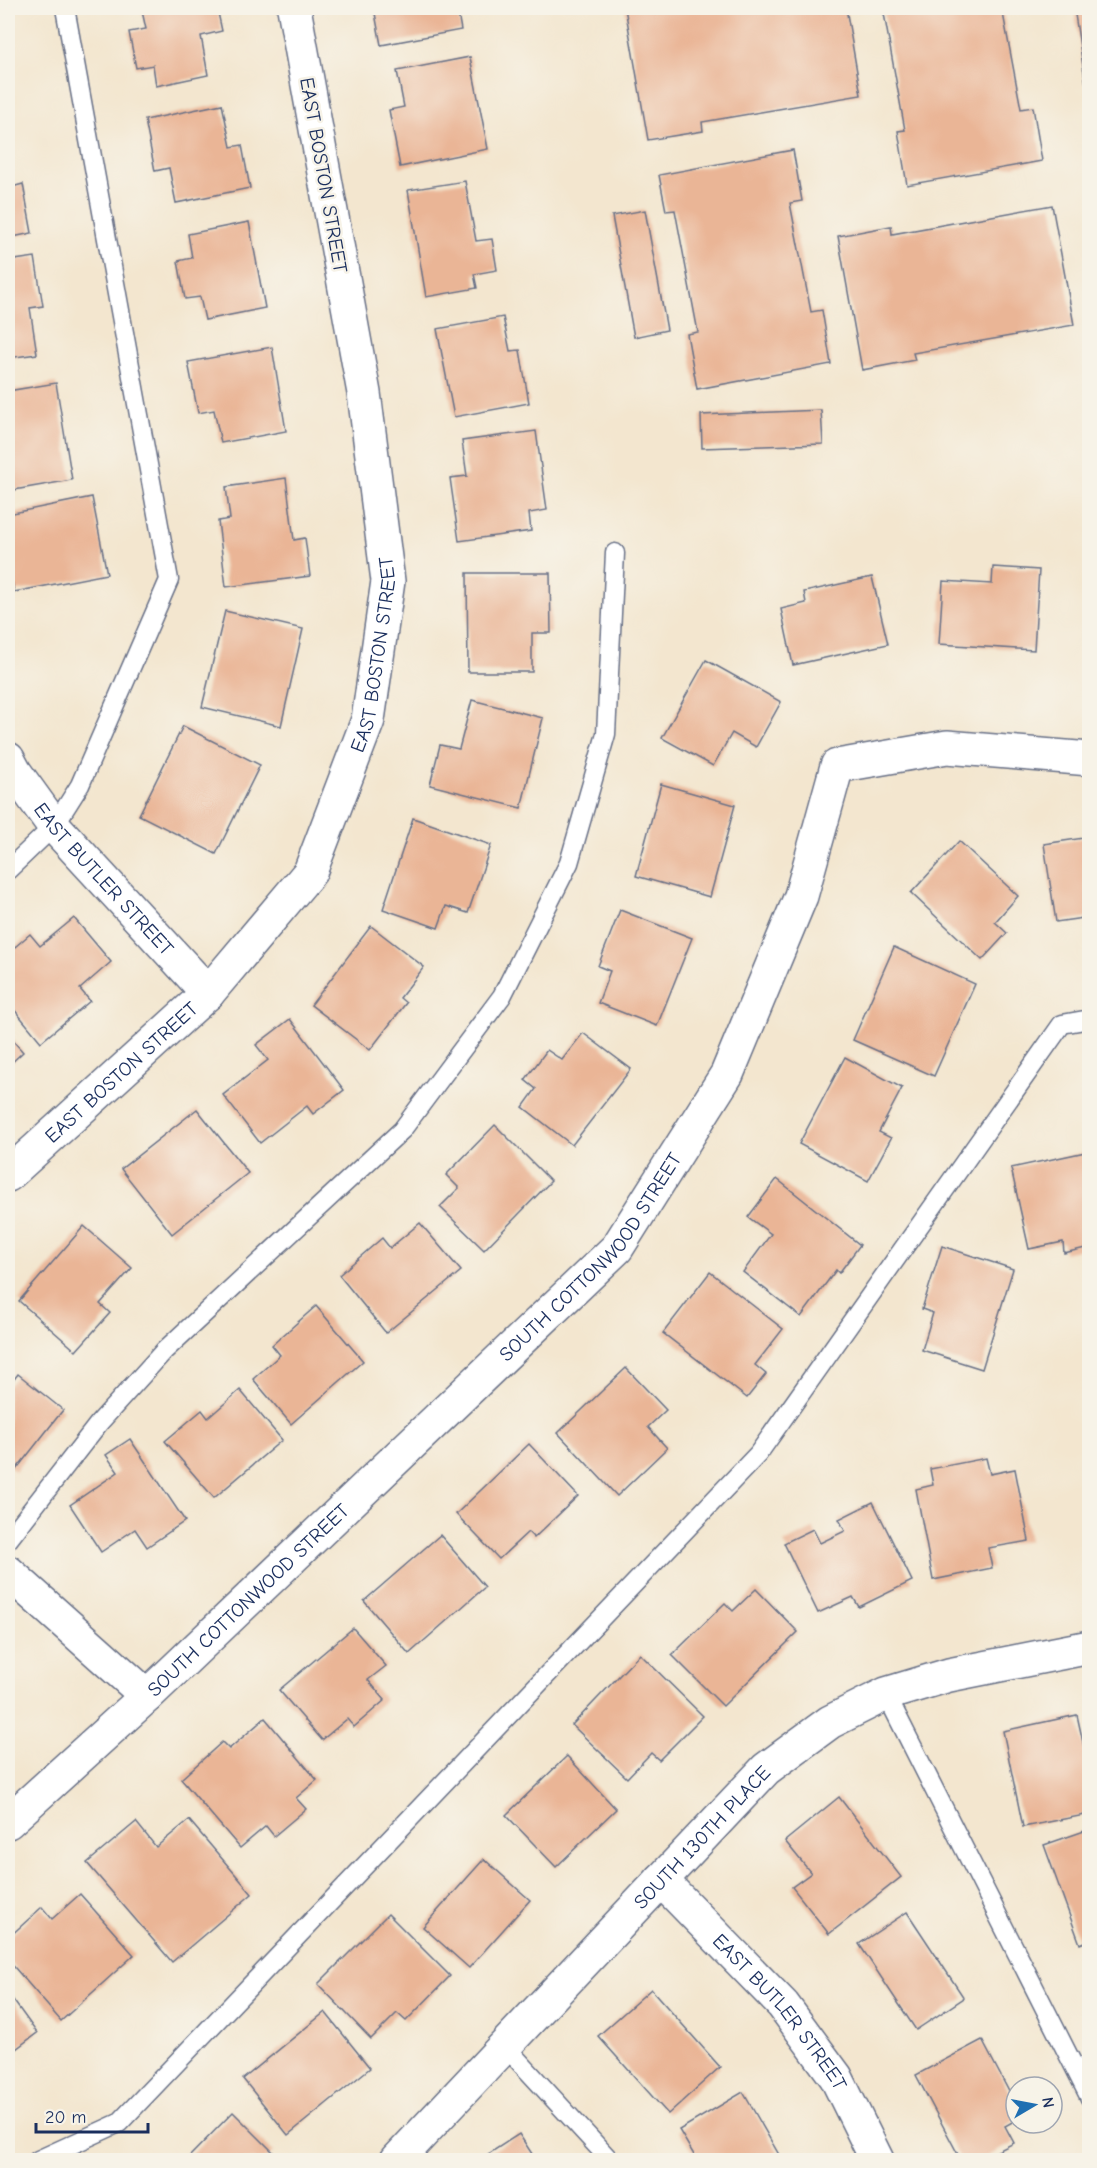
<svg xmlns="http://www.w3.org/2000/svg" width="1097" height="2168" font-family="'Comic Neue',sans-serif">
  <rect width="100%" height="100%" fill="#f7f3e8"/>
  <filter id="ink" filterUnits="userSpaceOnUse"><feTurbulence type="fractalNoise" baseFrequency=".0167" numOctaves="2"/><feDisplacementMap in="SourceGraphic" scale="12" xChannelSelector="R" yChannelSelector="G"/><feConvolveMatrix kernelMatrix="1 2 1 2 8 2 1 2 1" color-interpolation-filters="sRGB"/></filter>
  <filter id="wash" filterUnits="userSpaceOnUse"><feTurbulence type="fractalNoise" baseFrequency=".008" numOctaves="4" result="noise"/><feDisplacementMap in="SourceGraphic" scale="24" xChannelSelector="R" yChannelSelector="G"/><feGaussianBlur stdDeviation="1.35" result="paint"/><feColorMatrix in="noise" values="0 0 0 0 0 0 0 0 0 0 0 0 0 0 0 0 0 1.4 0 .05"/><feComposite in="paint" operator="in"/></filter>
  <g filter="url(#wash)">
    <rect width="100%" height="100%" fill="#f3e6cf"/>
    <g id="blocks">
      <!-- building -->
      <g fill="#eab596">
        <polygon points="159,8 217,8 222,31 201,36 208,75 156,86 153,65 136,68 129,32 146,29 142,11"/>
        <polygon points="374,8 457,8 461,30 381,45"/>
        <polygon points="625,8 846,8 861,95 702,122 703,131 648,140"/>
        <polygon points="883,8 1002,8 1021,109 1033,107 1042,161 907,185 898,131 905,130"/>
        <polygon points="1074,8 1090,8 1090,98 1088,98"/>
        <polygon points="470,57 488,149 400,167 389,110 404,107 397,71"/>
        <polygon points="222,104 231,147 242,145 250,188 176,203 169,168 155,171 145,120"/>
        <polygon points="793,150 802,201 790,203 811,312 822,310 831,364 697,389 687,334 698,332 675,210 666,211 659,175"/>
        <polygon points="465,181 476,241 492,239 497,270 474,274 477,288 426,297 408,190"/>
        <polygon points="23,184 32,233 8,238 8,188"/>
        <polygon points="1052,205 1074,325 913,353 915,360 862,370 838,236 891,226 892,234"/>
        <polygon points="645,210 667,330 634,337 612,216"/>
        <polygon points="249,222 265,308 205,320 200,297 185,299 178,261 192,258 188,234"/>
        <polygon points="35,257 43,306 30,308 37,354 8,358 8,261"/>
        <polygon points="503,317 510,351 520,350 529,403 454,417 437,329"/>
        <polygon points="272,347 286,431 221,443 214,410 198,413 188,362"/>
        <polygon points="56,383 72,480 8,491 8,391"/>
        <polygon points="821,410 823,444 702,448 701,415"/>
        <polygon points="536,431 547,510 529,513 531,531 459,541 450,478 467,476 462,441"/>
        <polygon points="286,478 294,540 305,538 310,576 226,587 218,521 230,519 226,487"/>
        <polygon points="92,497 107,574 14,592 8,556 8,514"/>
        <polygon points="993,567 1039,570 1034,650 939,644 943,581 992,584"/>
        <polygon points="467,573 550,573 551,633 532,633 532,672 468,672"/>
        <polygon points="872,577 888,644 793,665 781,609 806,603 804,592"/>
        <polygon points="1090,589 1090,612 1088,612 1085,590"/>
        <polygon points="225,611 303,629 281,726 202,707"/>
        <polygon points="706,660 781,702 756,747 732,733 713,766 662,738"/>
        <polygon points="472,700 543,718 521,808 430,785 440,745 459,749"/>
        <polygon points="183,726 260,765 216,854 139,815"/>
        <polygon points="661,784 735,805 710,897 636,876"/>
        <polygon points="413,818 491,845 468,913 446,906 438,928 383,909"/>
        <polygon points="1090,837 1090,917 1056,922 1044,844"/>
        <polygon points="959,841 1018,896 995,922 1007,933 982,960 911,893"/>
        <polygon points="620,910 692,938 657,1026 598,1003 610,971 598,966"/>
        <polygon points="74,918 111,962 80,989 90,1001 41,1042 8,1002 8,953 30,934 40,946"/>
        <polygon points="371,926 424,967 400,998 406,1003 370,1050 311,1005"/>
        <polygon points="894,947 975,984 934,1076 853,1040"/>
        <polygon points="290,1019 344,1090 313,1114 307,1106 260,1143 223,1095 268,1060 256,1045"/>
        <polygon points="583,1033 631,1069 572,1145 523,1107 536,1089 525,1080 547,1050 562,1060"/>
        <polygon points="8,1035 23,1052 8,1066"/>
        <polygon points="845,1057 902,1088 879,1132 891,1138 868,1181 799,1144"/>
        <polygon points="197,1109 248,1173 172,1234 121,1169"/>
        <polygon points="495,1125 551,1181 484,1250 440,1207 459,1188 446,1175"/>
        <polygon points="1090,1151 1090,1247 1064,1253 1063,1242 1029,1249 1011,1168"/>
        <polygon points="777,1179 860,1245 839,1273 836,1270 801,1317 743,1272 771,1234 748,1217"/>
        <polygon points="420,1223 461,1271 386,1333 339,1275 382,1238 390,1248"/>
        <polygon points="84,1226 132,1268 100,1304 110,1313 76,1351 19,1301"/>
        <polygon points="942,1246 1013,1269 982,1369 922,1350 933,1313 922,1309"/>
        <polygon points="710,1272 783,1329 755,1365 766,1374 747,1398 663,1333"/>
        <polygon points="316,1306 363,1361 291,1424 253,1379 280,1355 272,1345"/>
        <polygon points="626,1368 666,1410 648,1427 667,1448 617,1496 558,1433"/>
        <polygon points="18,1374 63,1410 15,1471 8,1465 8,1387"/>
        <polygon points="240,1390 282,1440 214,1498 165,1441 202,1410 208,1418"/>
        <polygon points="130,1439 185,1521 147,1547 135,1529 101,1552 70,1505 118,1472 106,1455"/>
        <polygon points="529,1444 578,1496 534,1538 528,1532 499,1559 456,1514"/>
        <polygon points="986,1458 990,1474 1015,1469 1029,1541 988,1548 992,1568 933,1580 916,1489 933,1485 930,1469"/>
        <polygon points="873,1502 912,1581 859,1607 853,1597 818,1613 784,1543 813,1529 820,1543 845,1531 839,1519"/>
        <polygon points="440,1535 485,1587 409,1654 364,1601"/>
        <polygon points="756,1589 798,1632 723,1706 672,1655 725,1603 733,1611"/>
        <polygon points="353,1628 386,1666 368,1680 385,1700 354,1727 347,1719 322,1740 279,1690"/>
        <polygon points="640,1654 703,1716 659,1760 651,1753 627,1778 572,1725"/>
        <polygon points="1077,1715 1084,1747 1090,1746 1090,1814 1023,1827 1003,1731"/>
        <polygon points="265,1718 317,1780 296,1798 306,1809 274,1836 266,1826 240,1848 181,1779 222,1742 229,1749"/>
        <polygon points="567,1756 616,1809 556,1867 506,1815"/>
        <polygon points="839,1797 901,1877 829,1934 792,1887 811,1873 785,1841"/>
        <polygon points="189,1820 252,1894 172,1962 87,1863 136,1822 156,1847"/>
        <polygon points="1090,1829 1090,1940 1080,1944 1044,1845"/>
        <polygon points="484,1859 530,1900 469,1968 423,1927"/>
        <polygon points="80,1894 134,1955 61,2021 8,1960 8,1938 42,1907 52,1919"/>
        <polygon points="907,1912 964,1998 916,2030 859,1944"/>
        <polygon points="388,1914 450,1976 406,2021 397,2013 371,2039 318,1984"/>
        <polygon points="651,1989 720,2067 668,2114 598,2036"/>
        <polygon points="8,1993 37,2033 8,2055"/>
        <polygon points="325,2012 370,2068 288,2135 243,2079"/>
        <polygon points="982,2040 1016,2105 1016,2120 1005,2126 1014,2143 980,2160 961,2160 916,2075"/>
        <polygon points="743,2092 782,2160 697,2160 679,2130"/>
        <polygon points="233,2112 273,2152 264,2160 186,2160"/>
        <polygon points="519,2134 536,2160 479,2160"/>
      </g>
    </g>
  </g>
  <g filter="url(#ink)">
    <use href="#blocks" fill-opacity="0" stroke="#676f86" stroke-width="1.5"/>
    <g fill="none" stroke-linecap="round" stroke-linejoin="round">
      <defs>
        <g id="service">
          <polyline points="8,870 54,826 80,785 169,580 65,8"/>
          <polyline points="8,1540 99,1423 164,1351 402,1130 502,996 569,863 606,734 615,553"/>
          <polyline points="886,1694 1090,2098"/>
          <polyline points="505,2046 610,2160"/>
          <polyline points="38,2160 119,2123 758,1454 1062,1024 1090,1019"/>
        </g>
        <g id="minor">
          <path id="s1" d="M8,759l7,13 39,54 154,167"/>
          <path id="s2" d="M8,1175l200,-182 102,-121 58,-152 20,-139 -24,-188 -70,-385"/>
          <polyline points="8,1572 147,1696"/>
          <path id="s3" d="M8,1822l139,-126 470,-448 110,-174 74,-178 36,-130 110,-19 143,12"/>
          <path id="s4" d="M661,1880l122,125 53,72 41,83"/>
          <path id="s5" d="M397,2160l369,-391 64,-47 56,-28 63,-19 141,-28"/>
        </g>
      </defs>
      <!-- service casing -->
      <use href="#service" stroke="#676f86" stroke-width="21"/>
      <!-- minor casing -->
      <use href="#minor" stroke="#676f86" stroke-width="36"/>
      <!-- service -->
      <use href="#service" stroke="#fff" stroke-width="18"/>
      <!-- minor -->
      <use href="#minor" stroke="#fff" stroke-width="33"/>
    </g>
  </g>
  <g text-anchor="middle" stroke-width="5" stroke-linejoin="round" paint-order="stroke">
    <!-- street labels -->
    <g font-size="20" fill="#1b2f5e" stroke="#f7f3e8">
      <text transform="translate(324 175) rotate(80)" y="7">EAST BOSTON STREET</text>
      <text dy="7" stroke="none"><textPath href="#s2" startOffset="657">EAST BOSTON STREET</textPath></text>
      <text dy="7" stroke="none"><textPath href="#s1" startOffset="154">EAST BUTLER STREET</textPath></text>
      <text dy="7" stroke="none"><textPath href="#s2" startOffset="153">EAST BOSTON STREET</textPath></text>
      <text dy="7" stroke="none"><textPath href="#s3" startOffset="813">SOUTH COTTONWOOD STREET</textPath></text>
      <text dy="7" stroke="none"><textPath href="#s3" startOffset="327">SOUTH COTTONWOOD STREET</textPath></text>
      <text dy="7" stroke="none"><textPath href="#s5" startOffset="444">SOUTH 130TH PLACE</textPath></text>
      <text dy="7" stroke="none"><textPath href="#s4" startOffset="178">EAST BUTLER STREET</textPath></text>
    </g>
  </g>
  <!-- margin -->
  <rect width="1097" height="2168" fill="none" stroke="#f7f3e8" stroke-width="30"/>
  <!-- north arrow -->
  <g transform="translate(1034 2105) rotate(80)"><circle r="28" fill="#f7f3e8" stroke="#9fa5b1" stroke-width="1.5"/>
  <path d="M0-4.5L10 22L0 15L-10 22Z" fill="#1f6fb2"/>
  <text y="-9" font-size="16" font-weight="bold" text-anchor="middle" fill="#1b2f5e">N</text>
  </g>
  <!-- scale -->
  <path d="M36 2123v9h112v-9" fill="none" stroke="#1b2f5e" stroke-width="3"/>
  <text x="45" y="2123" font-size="18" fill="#1b2f5e" stroke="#f7f3e8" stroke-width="4.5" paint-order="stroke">20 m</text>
</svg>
